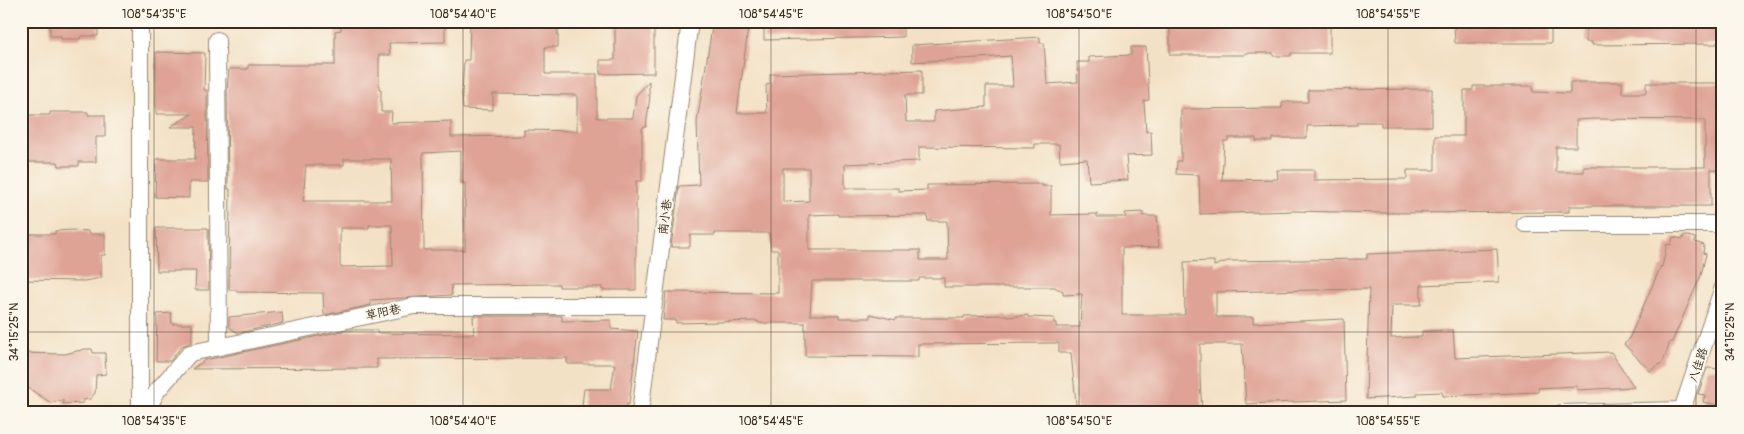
<svg xmlns="http://www.w3.org/2000/svg" width="1744" height="434" font-family="Pangolin,'LXGW WenKai TC',sans-serif">
  <rect width="100%" height="100%" fill="#fbf7ec"/>
  <filter id="ink" filterUnits="userSpaceOnUse"><feTurbulence type="fractalNoise" baseFrequency=".02" numOctaves="2"/><feDisplacementMap in="SourceGraphic" scale="10" xChannelSelector="R" yChannelSelector="G"/><feConvolveMatrix kernelMatrix="1 2 1 2 8 2 1 2 1" color-interpolation-filters="sRGB"/></filter>
  <filter id="wash" filterUnits="userSpaceOnUse"><feTurbulence type="fractalNoise" baseFrequency=".0096" numOctaves="4" result="noise"/><feDisplacementMap in="SourceGraphic" scale="20" xChannelSelector="R" yChannelSelector="G"/><feGaussianBlur stdDeviation="1.12" result="paint"/><feColorMatrix in="noise" values="0 0 0 0 0 0 0 0 0 0 0 0 0 0 0 0 0 1.4 0 .05"/><feComposite in="paint" operator="in"/></filter>
  <g filter="url(#wash)">
    <rect width="100%" height="100%" fill="#f3e1c5"/>
    <g id="blocks">
      <!-- building -->
      <g fill="#dfa395" fill-rule="evenodd">
        <polygon points="50,21 95,21 95,23 98,23 98,36 81,36 80,39 61,39 61,36 50,36"/>
        <path d="M341,21h104v21l-56,1 1,12h-11v35h2v22h11l-1,11 60,-2v16l73,-1v-6l53,1v-36l-84,-1v16l-30,-1 -1,-15 2,-34h5l1,-39h88v26h-13v27h52v44h36l3,-22 13,-15v15h1l-4,31 -4,1v53h-6v109h-34v-3h-43v-3l-108,1 1,10 -82,5 1,5 -47,10 -1,-22 -86,-1v-2h-8l1,-101h-2l-1,-99 2,-21h19v-4h87v-34l6,-1zM461,151v32h4v67h-41l-1,-97zM344,159h47l1,42h-89l3,-36h38zM369,225h23l1,41 -53,1v-39h29z"/>
        <polygon points="615,21 654,21 654,73 600,74 600,60 615,60"/>
        <path d="M713,21h36l-12,92h30l-1,-28 4,-1v-10l152,-4v25h-17l1,27h28v-11l52,-4v-21h27l-2,-30 -99,6v-17l128,-8v6h4l3,41 31,-2 -1,-20h12v-5l42,-2v-8h15l3,53 -5,1 2,31 5,-1 1,24 -26,1 2,24 -39,2 -2,-23 -27,2 -1,-17h-24v4l-116,-1v14l-74,3v24h53v3l29,-1v-5l115,-1v2h9v29l46,-1v3h29l-1,-4 18,-1v4h14l2,31 -37,1v67h63l-1,-53 30,-1v5l14,-5 139,-2v-5l130,-5 2,33 -78,3v20h-29l-1,33 31,-1v-6l31,-1 2,28 156,-6 23,35 -57,3v-4l-39,2v4l-95,4 -1,-4 -25,1v3l-51,3 3,-110 -153,3v25h37v6l91,-4 2,81 -100,4 -4,-60h-42v34l2,35h-69v-2l-56,2 -6,-60h-12v-10l-141,1v13l-113,-1v-33h-47v-2l-82,2v-3h-13l3,-28 112,1v-43h-7l-2,-17h-54v2h-25v12h-19l8,-61 20,-1 -2,-63zM783,168h26v33l-26,1zM838,214v2l89,-1 1,6h19l1,39h-28v-10h-111v-35zM919,278h25v9h110l9,4v4l19,-1 -2,33h-24v-4h-2v-5l-26,-1v-2l-21,2v-2l-43,1v2h-68v2l-26,-6v4h-31v-3h-29l2,-34h107z"/>
        <polygon points="764,21 903,21 903,37 764,40"/>
        <polygon points="1454,21 1551,21 1551,43 1455,43"/>
        <polygon points="1586,21 1723,21 1723,41 1717,42 1717,44 1592,45 1592,42 1586,42"/>
        <polygon points="1330,23 1330,53 1291,53 1291,56 1273,56 1273,53 1245,53 1245,55 1170,55 1170,24"/>
        <polygon points="156,52 205,53 204,90 207,90 208,182 189,182 189,198 155,197 156,159 195,159 196,127 170,127 192,114 156,114"/>
        <path d="M1570,82h52v11h24v-10h77v88l-12,-2v37h-142v6l-185,1 -90,-2 -94,3 -1,-39 -23,-1 1,-13h4v-52l101,-1v-6h26v-12l124,-1v37h-51v-4h-24v3l-50,1v12h-35v3h-16v-3h-28v3h-4l-2,39 56,-1 -1,-9h37v10l93,-1v-9h28v-34h29v-46h9v-4h60v6l37,1zM1593,119l112,1v47h-121v5h-28v-25h20v-27z"/>
        <polygon points="50,112 88,112 88,115 105,115 105,137 96,137 96,162 79,162 79,166 59,166 58,162 21,162 21,115 50,115"/>
        <polygon points="156,228 208,228 209,290 195,290 196,271 157,271"/>
        <polygon points="72,230 88,231 88,234 105,234 105,255 101,255 101,278 84,281 21,280 21,234 55,234 55,231"/>
        <polygon points="1684,235 1695,238 1695,242 1704,245 1703,253 1706,254 1701,275 1672,342 1670,342 1663,362 1650,371 1624,344 1628,341 1661,266 1662,267 1667,244 1671,245 1673,237 1683,239"/>
        <polygon points="282,312 283,323 238,333 229,327 229,317"/>
        <polygon points="171,313 172,324 192,324 192,342 182,346 170,361 156,361 157,314"/>
        <polygon points="473,316 562,316 562,321 611,320 611,329 638,331 629,404 627,404 625,413 581,413 584,389 611,389 615,364 567,364 567,358 377,359 377,368 192,369 205,360 347,330 377,330 377,333 474,334"/>
        <polygon points="85,349 92,349 93,353 105,353 106,374 96,375 95,393 90,399 83,400 83,403 63,404 63,400 51,403 21,383 21,353 65,354"/>
        <polygon points="1707,368 1723,369 1723,406 1703,402 1705,395 1698,394"/>
      </g>
    </g>
  </g>
  <g filter="url(#ink)">
    <use href="#blocks" fill-opacity="0" stroke="#978672" stroke-width="1"/>
    <g fill="none" stroke-linecap="round" stroke-linejoin="round">
      <defs>
        <g id="minor">
          <polyline points="217,40 219,347"/>
          <polyline points="1525,224 1723,224"/>
          <polyline points="140,413 140,21"/>
          <polyline points="146,413 157,391 190,353 219,347 414,306 653,306"/>
          <polyline points="640,413 690,21"/>
          <polyline points="1561,413 1683,410"/>
          <polyline points="1681,413 1723,287"/>
        </g>
      </defs>
      <!-- minor casing -->
      <use href="#minor" stroke="#978672" stroke-width="18"/>
      <!-- minor -->
      <use href="#minor" stroke="#fff" stroke-width="16"/>
    </g>
  </g>
  <!-- ticks -->
  <path fill="none" stroke="#3b2a1e" stroke-width="1" stroke-opacity="0.45" d="M154,21v392M463,21v392M771,21v392M1079,21v392M1388,21v392M1696,21v392M21,332h1702"/>
  <g text-anchor="middle" stroke-width="4.5" stroke-linejoin="round" paint-order="stroke">
    <!-- street labels -->
    <g font-size="12" fill="#3b2a1e" stroke="#fbf7ec">
      <text transform="translate(665 217) rotate(-83)" y="4">南小巷</text>
      <text transform="translate(383 312) rotate(-12)" y="4">草阳巷</text>
      <text transform="translate(1698 365) rotate(-72)" y="4">八佳路</text>
    </g>
  </g>
  <!-- margin -->
  <rect width="1744" height="434" fill="none" stroke="#fbf7ec" stroke-width="55"/>
  <rect x="28" y="28" width="1688" height="378" fill="none" stroke="#3b2a1e" stroke-width="2"/>
  <g font-size="12" text-anchor="middle" fill="#3b2a1e">
    <text x="154" y="18">108°54'35"E</text>
    <text x="463" y="18">108°54'40"E</text>
    <text x="771" y="18">108°54'45"E</text>
    <text x="1079" y="18">108°54'50"E</text>
    <text x="1388" y="18">108°54'55"E</text>
    <text transform="translate(14 332) rotate(-90)" y="4">34°15'25"N</text>
    <text transform="translate(1730 332) rotate(-90)" y="4">34°15'25"N</text>
    <text x="154" y="425">108°54'35"E</text>
    <text x="463" y="425">108°54'40"E</text>
    <text x="771" y="425">108°54'45"E</text>
    <text x="1079" y="425">108°54'50"E</text>
    <text x="1388" y="425">108°54'55"E</text>
  </g>
</svg>
